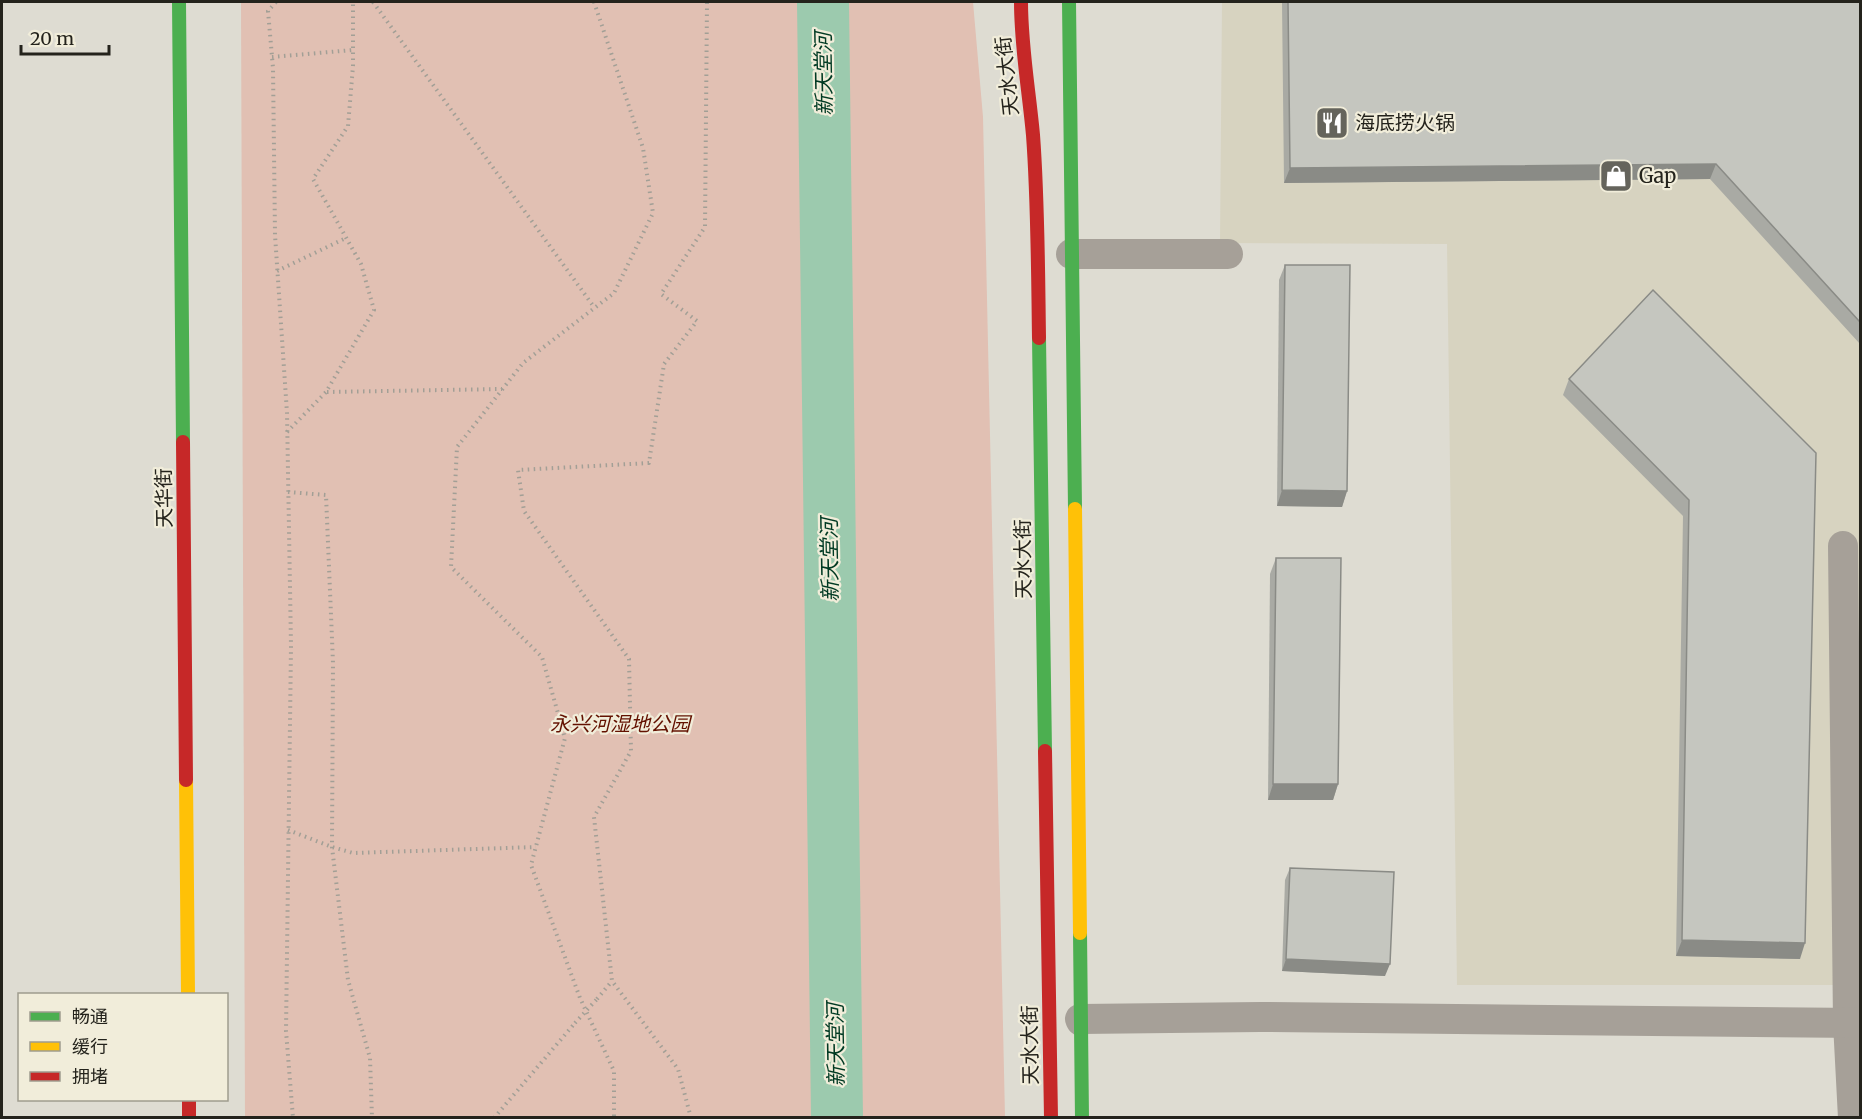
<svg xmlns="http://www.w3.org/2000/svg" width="1862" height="1119" font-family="Merriweather,'Noto Sans SC',serif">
  <rect width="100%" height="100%" fill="#dedcd2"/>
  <!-- built -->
  <polygon fill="#d7d3c0" points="1222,2 1860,2 1860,985 1457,985 1447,244 1220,243"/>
  <!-- green -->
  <polygon fill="#e1c0b3" points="241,2 973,2 983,117 1005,1117 245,1117"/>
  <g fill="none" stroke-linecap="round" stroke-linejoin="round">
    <!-- river -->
    <polyline stroke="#9ccaae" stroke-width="52" points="823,2 837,1118"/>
    <!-- path -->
    <g stroke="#a29f96" stroke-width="4" stroke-dasharray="1.5 4.5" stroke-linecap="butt">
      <polyline points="276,2 268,11 273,68 275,235 287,413 291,646 286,1031 293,1118"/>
      <polyline points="373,2 594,307"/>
      <polyline points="594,2 643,148 653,213 614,293 523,363 457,447 451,567 542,657 565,738 531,865 580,998 614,1071 614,1118"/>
      <polyline points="272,57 353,50"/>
      <polyline points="277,271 346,238"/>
      <polyline points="327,392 502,389"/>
      <polyline points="287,432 326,392 374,310 361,264 313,179 348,126 353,66 353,2"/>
      <polyline points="288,492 326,495 333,663 332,847 348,980 370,1058 372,1118"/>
      <polyline points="288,830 332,847 353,853 536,847"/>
      <polyline points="597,999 612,981"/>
      <polyline points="494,1118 575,1023"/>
      <polyline points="691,1118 678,1069 612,981 594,817 631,751 629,659 524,511 518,470 649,463 664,364 697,321 661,294 705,227 707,2"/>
    </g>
    <!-- street -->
    <g stroke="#a6a098" stroke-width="30">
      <polyline points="1071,254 1228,254"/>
      <polyline points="1843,546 1848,1023 1853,1118"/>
      <polyline points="1081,1021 1080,1019 1260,1017 1860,1023"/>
    </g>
    <!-- fast -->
    <g stroke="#4caf50" stroke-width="14">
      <polyline points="179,2 183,442"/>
      <polyline points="1069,2 1075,509"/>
      <polyline points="1039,338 1045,751"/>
      <polyline points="1080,933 1082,1118"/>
    </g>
    <!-- slow -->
    <g stroke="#ffc107" stroke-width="14">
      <polyline points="1075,509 1080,933"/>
      <polyline points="186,780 188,994"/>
    </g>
    <!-- jam -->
    <g stroke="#c62828" stroke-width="14">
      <path d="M1021,2c0,45 8,89 12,133 5,67 5,135 6,203"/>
      <polyline points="183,442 186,780"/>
      <polyline points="1045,751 1051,1118"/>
      <polyline points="189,1100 189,1118"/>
    </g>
    <!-- path-bridge -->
    <polyline stroke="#a29f96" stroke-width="4" stroke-dasharray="1.5 4.5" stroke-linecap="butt" points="575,1023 597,999"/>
  </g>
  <!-- wall -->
  <g fill="#a9aaa4">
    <polygon points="1282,2 1860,2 1860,344 1710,179 1284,183"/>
    <polygon points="1285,265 1347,491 1342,507 1277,506 1279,280"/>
    <polygon points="1653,290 1800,959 1676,956 1683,516 1563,395 1569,379"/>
    <polygon points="1276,558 1338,784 1333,800 1268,800 1270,574"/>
    <polygon points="1290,868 1385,976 1282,971 1285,880"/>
  </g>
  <!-- shaded-wall -->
  <g fill="#8a8b86">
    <polygon points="1716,164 1710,179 1284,183 1290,168"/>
    <polygon points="1282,490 1347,491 1342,507 1277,506"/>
    <polygon points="1273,784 1338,784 1333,800 1268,800"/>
    <polygon points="1682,940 1805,943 1800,959 1676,956"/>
    <polygon points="1286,959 1390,964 1385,976 1282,971"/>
  </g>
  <!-- building -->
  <g fill="#c5c6bf" stroke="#8a8b86" stroke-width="1.5">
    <polygon points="1288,2 1860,2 1860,322 1716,164 1290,168"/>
    <polygon points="1285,265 1350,265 1347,491 1282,490"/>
    <polygon points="1653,290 1816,453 1805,943 1682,940 1689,500 1569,379"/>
    <polygon points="1276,558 1341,558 1338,784 1273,784"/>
    <polygon points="1290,868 1394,872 1390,964 1286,959"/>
  </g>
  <!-- icons -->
  <defs>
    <symbol id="restaurant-square" viewBox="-11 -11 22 22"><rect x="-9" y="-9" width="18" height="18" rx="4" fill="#65645c" stroke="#f1edda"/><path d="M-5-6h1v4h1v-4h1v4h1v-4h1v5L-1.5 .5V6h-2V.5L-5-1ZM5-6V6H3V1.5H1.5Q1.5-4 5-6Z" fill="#fff"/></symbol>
    <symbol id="shop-square" viewBox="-11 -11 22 22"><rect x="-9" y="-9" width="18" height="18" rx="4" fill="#65645c" stroke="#f1edda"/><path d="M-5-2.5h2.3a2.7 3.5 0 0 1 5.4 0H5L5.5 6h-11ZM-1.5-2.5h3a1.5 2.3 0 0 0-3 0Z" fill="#fff"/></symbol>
  </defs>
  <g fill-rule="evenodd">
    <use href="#restaurant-square" x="1313" y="104" width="38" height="38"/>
    <use href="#shop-square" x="1597" y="157" width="38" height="38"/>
  </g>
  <g text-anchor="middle" stroke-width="4.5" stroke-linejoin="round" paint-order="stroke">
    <!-- street labels -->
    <g font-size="20" fill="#24231c" stroke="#f1edda">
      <text transform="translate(1007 76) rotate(-96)" y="7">天水大街</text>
      <text transform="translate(164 498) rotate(-91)" y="7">天华街</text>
      <text transform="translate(1023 559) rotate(-91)" y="7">天水大街</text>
      <text transform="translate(1030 1045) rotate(-91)" y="7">天水大街</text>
    </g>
    <!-- poi labels -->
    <g font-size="20" fill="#24231c" stroke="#f1edda" text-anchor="start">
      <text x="1355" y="130">海底捞火锅</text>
      <text x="1639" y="183">Gap</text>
    </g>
    <!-- park labels -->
    <g font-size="20" font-style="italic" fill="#631100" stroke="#f1edda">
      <text x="620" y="731">永兴河湿地公园</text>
    </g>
    <!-- water labels -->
    <g font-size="21" font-style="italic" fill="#003a23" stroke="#f1edda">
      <text transform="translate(824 74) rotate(-91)" y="7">新天堂河</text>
      <text transform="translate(830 560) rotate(-91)" y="7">新天堂河</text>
      <text transform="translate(836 1045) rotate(-91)" y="7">新天堂河</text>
    </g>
  </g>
  <!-- border -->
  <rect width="1862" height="1119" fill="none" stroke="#24231c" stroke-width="6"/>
  <!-- legend -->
  <rect x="18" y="993" width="210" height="108" fill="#f1edda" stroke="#9f9c8e" stroke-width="1.5"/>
  <rect x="30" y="1012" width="30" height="9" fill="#4caf50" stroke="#9f9c8e" stroke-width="1.5"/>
  <text x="72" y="1023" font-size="18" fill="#24231c">畅通</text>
  <rect x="30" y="1042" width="30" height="9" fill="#ffc107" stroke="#9f9c8e" stroke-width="1.5"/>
  <text x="72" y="1053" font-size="18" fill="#24231c">缓行</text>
  <rect x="30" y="1072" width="30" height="9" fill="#c62828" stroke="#9f9c8e" stroke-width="1.5"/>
  <text x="72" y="1083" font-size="18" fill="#24231c">拥堵</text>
  <!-- scale -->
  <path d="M21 45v9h88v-9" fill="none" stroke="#24231c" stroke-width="3"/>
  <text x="30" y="45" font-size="18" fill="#24231c" stroke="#f1edda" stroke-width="4.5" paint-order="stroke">20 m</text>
</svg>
